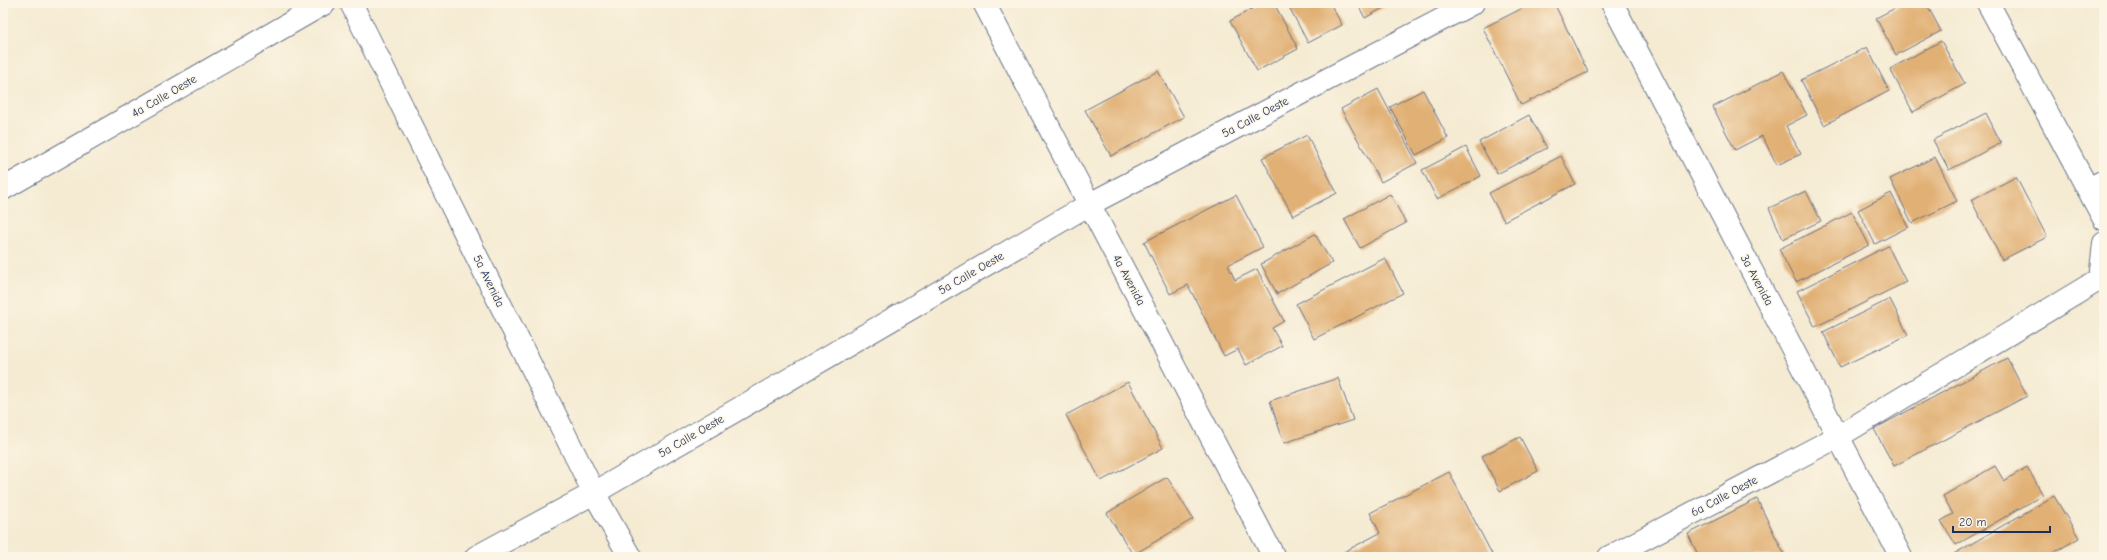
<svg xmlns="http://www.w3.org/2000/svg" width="2107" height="560" font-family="'Comic Neue',sans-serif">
  <rect width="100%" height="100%" fill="#fcf5e5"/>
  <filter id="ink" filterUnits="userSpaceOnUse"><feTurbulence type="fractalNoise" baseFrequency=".025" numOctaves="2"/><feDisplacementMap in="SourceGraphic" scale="8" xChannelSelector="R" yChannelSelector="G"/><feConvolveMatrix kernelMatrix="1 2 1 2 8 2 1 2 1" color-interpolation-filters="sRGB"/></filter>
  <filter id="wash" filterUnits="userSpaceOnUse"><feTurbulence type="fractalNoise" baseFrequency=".012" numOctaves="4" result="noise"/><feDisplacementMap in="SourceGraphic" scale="16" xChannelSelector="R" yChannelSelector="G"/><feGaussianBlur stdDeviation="0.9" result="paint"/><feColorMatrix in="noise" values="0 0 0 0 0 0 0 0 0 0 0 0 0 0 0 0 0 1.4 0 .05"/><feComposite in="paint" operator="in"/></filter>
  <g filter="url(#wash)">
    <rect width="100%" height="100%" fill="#f5ebd3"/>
    <g id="blocks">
      <!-- building -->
      <g fill="#e1b074">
        <polygon points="1262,3 1274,3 1298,49 1257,71 1230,21"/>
        <polygon points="1287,3 1330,3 1342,25 1308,43"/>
        <polygon points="1357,3 1392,3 1365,18"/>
        <polygon points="1533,3 1554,3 1588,72 1521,105 1483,28"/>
        <polygon points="1905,3 1926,3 1941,31 1896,55 1876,18"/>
        <polygon points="1941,41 1965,84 1913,112 1890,69"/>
        <polygon points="1867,47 1889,91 1824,125 1801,80"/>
        <polygon points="1158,71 1184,117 1111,156 1085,110"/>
        <polygon points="1783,71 1807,115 1786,126 1801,154 1777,165 1762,136 1735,150 1713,107"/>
        <polygon points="1378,89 1417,163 1381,182 1341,109"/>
        <polygon points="1423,90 1448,138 1416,155 1390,107"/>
        <polygon points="1986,113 2001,143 1949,170 1933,140"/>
        <polygon points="1529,115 1547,148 1497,174 1479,142"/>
        <polygon points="1307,135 1337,193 1293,216 1262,158"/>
        <polygon points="1466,147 1481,176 1437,199 1422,170"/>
        <polygon points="1561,156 1575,184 1504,221 1489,193"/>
        <polygon points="1935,157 1957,201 1912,223 1890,179"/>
        <polygon points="2016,177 2047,237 2002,260 1971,200"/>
        <polygon points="1806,191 1821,221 1783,239 1769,208"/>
        <polygon points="1891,193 1908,227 1875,244 1858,210"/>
        <polygon points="1390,194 1406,223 1360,248 1344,219"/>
        <polygon points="1236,195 1263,247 1228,265 1235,280 1257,269 1284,321 1272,328 1282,346 1246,365 1238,349 1224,356 1188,285 1170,294 1144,242"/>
        <polygon points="1852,212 1869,245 1796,282 1779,249"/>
        <polygon points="1315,234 1332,263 1277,294 1261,264"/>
        <polygon points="1888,246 1906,282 1815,327 1797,291"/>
        <polygon points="1385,258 1403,293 1314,339 1296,304"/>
        <polygon points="1890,299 1908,335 1840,367 1823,332"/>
        <polygon points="2007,358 2027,396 1894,466 1874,429"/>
        <polygon points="1338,378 1353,420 1284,443 1270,401"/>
        <polygon points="1128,382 1163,448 1101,481 1066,415"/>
        <polygon points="1520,437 1538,471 1500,491 1482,456"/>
        <polygon points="1995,466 2004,481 2027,467 2043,495 1956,545 1941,521 1953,514 1943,496"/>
        <polygon points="1449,472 1493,556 1339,557 1338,555 1380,533 1370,513"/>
        <polygon points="1167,477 1193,519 1133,555 1107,513"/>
        <polygon points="2054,496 2079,538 2046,557 1953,557 1952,555"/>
        <polygon points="1757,499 1785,556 1699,557 1688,534"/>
      </g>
    </g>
  </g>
  <g filter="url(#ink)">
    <use href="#blocks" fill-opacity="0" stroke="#677187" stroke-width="1"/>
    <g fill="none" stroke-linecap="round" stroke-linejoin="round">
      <defs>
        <g id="minor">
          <polyline points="351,3 594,493 630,557"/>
          <polyline points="984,3 1274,557"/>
          <polyline points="1612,3 1901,557"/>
          <polyline points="1988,3 2104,219"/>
          <polyline points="3,189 325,3"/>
          <polyline points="2088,189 2104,181"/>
          <polyline points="476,557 594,493 1090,204 1473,3"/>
          <polyline points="1609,557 1839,436 2100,279 2104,243"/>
        </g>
      </defs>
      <!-- minor casing -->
      <use href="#minor" stroke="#677187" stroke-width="24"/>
      <!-- minor -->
      <use href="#minor" stroke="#fff" stroke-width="22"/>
    </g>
  </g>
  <g text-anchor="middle" stroke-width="3" stroke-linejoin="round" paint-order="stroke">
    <!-- street labels -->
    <g font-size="12" fill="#1b2f5e" stroke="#fcf5e5">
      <text transform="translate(164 96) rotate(-30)" y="4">4a Calle Oeste</text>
      <text transform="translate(1255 117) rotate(-28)" y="4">5a Calle Oeste</text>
      <text transform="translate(971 273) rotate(-30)" y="4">5a Calle Oeste</text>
      <text transform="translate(1129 280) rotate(62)" y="4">4a Avenida</text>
      <text transform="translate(1757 280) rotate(62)" y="4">3a Avenida</text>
      <text transform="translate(489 281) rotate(64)" y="4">5a Avenida</text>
      <text transform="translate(691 436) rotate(-30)" y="4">5a Calle Oeste</text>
      <text transform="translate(1724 496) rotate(-28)" y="4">6a Calle Oeste</text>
    </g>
  </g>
  <!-- margin -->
  <rect width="2107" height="560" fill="none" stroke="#fcf5e5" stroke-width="16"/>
  <!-- scale -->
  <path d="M1953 526v6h97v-6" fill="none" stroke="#1b2f5e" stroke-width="2"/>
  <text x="1959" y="526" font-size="12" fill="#1b2f5e" stroke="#fcf5e5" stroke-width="3" paint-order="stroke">20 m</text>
</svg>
